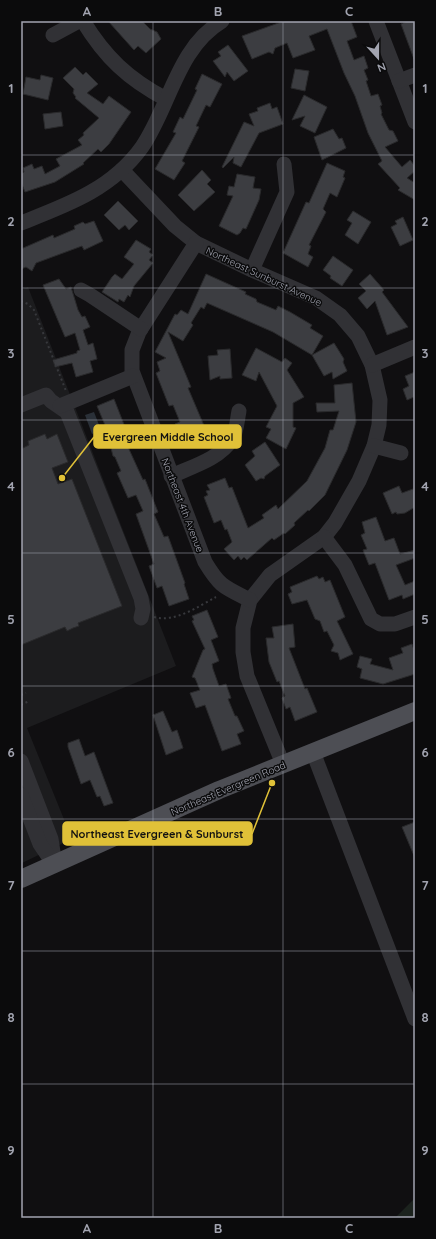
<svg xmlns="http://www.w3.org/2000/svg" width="436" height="1239" font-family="Quicksand,sans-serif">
  <rect width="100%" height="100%" fill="#100f11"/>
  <!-- built -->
  <polygon fill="#1c1c1e" points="28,287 176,666 27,728 72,839 22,863 21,290"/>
  <!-- green -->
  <polygon fill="#1c231e" points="415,1198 415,1218 395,1218"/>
  <!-- water -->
  <polygon fill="#2a3038" points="94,412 101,430 92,434 85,415"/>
  <!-- building -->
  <g fill="#3c3d41" stroke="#2a2a2c">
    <polygon points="108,21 142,21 150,29 157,32 161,39 146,53 138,46 134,50"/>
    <polygon points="284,21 351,21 357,37 347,41 354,60 364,56 368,68 364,70 368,80 366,81 371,96 378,94 382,105 380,106 382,113 381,114 389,130 393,131 398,141 385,147 402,167 410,160 415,166 415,171 407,178 415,183 415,200 398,190 400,188 378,164 382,161 368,133 355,96 344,73 327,29 309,36 315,50 293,58 287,43 275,48 273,54 269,52 252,59 242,36"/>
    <polygon points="407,21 415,21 414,59 401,24"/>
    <polygon points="228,45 248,71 234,81 227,72 225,77 213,61 221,56 218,52"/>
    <polygon points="75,67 83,75 86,72 98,84 87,93 103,104 109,96 131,112 109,144 101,152 98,149 83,163 84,164 55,182 25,192 21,182 21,174 24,172 23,168 32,164 34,169 42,166 45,174 60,166 56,159 82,145 78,140 84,135 83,133 99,118 75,98 76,97 73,93 74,89 63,78"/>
    <polygon points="295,69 309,71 305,91 291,88"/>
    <polygon points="202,74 222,84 210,107 206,105 196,126 199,127 182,161 185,163 174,180 155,169 176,133 173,132 180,117 183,119 197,90 195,89"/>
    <polygon points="41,75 53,78 48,100 23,94 26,77 40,80"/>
    <polygon points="304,95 327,107 315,133 300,126 305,116 292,120"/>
    <polygon points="270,103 272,109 277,107 283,124 259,133 241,167 233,163 234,157 223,168 222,167 244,122 254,126 249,114 258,111 257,108"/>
    <polygon points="61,112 63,126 45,129 43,114"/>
    <polygon points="333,129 339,139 342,138 346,148 322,160 314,137"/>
    <polygon points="327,163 345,171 343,177 345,178 337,197 330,193 323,209 326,212 309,245 311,246 308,254 313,257 308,267 283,253 306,202 309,203"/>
    <polygon points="202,170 211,180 207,184 215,192 194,211 178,195"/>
    <polygon points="237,174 255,177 253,188 261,189 259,200 246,229 243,228 240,233 237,235 219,226 233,196 227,195 229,186 234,187"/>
    <polygon points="118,201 138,221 129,230 125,225 119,230 104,215"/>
    <polygon points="353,211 371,222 358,244 345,235 352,223 347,220"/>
    <polygon points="403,217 413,240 400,246 391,227 397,224 395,221"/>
    <polygon points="94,221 103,241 84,250 82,246 36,263 32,271 26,267 21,269 21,249 53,235 54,238 75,229 74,226 83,222 85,224"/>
    <polygon points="136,240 151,249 149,252 153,255 149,260 153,263 134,286 130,297 128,295 124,302 119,299 118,302 102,292 112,277 115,274 122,279 134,264 124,257"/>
    <polygon points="333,256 353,270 342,286 330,278 331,276 323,270"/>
    <polygon points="206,274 246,292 245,294 256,299 257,302 276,310 278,306 290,312 312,325 310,328 323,336 312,355 273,332 207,303 204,309 201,307 191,323 193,325 183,341 168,332 191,387 188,388 208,435 191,441 189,436 184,438 183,434 180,436 175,424 180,422 173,405 169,406 156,373 160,371 157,362 166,358 155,352 175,314 177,315 181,310 188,314"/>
    <polygon points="370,274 384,290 382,292 408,327 387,335 375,301 367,309 358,298 366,291 359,284"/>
    <polygon points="59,279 66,289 71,287 78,310 82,317 85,316 90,327 83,330 88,345 93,343 97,359 90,361 93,372 76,377 72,363 55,367 53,360 77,353 77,351 80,350 75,333 65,337 43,285"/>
    <polygon points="334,343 344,359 343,362 347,371 333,379 332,372 324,376 312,355"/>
    <polygon points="256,348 282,362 285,358 292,363 287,370 304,397 293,403 293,427 296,428 286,449 266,438 271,429 266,427 277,406 259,372 256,381 242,375"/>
    <polygon points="230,349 232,378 220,379 220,376 210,380 208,356 218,355 217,350"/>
    <polygon points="415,372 415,399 414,397 407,400 403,389 409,386 405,376"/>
    <polygon points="352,383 356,422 347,450 325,495 309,511 308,510 294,523 295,525 285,534 284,533 274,540 272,538 247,560 244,557 241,560 238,556 234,560 224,549 232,542 227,529 225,530 221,520 214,523 204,497 208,495 206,491 210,490 207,485 225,478 229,488 232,487 248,528 264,518 262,515 276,505 278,509 307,481 325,448 330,430 333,430 339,411 317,412 316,403 335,403 334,385"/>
    <polygon points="114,399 132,445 128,447 143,480 145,479 158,512 154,514 164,537 168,536 185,583 184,584 189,599 169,606 162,586 157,588 149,566 154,564 136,514 143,511 136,495 128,498 121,482 117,473 121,471 115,457 113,456 110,444 113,444 97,406"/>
    <polygon points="45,434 47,439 57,434 68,462 52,468 58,484 72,479 122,606 78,623 79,626 73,628 67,631 65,627 21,645 21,449 29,445 28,441"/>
    <polygon points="265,442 280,465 265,476 264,479 261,478 256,481 245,465 255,456 252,451"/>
    <polygon points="399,486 402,493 413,489 415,494 415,507 405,513 397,514 396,512 392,514 383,493"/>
    <polygon points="376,517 385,541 394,538 400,554 415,550 415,558 396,565 405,585 415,581 415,594 403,599 402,595 389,600 375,563 369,565 363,550 367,549 361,535 365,533 362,522"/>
    <polygon points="317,576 319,579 323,577 325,582 330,580 345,617 337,621 353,654 340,660 338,653 331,651 334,645 327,631 324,632 320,621 315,619 307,600 292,604 288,594 292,592 290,587"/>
    <polygon points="207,610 218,637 211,640 219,661 212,664 213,669 219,686 226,684 231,698 228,699 235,716 237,716 244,731 237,734 241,744 222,751 205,705 196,708 190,693 200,690 195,678 192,677 203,650 205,649 192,621 194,620 192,616"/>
    <polygon points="293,624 295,647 289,648 305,689 307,688 317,712 295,721 290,707 286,709 282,698 285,696 279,681 277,682 269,662 266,638 274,638 272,627"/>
    <polygon points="412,644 415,653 415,674 383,684 360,678 362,669 357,667 360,656 372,659 370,664 393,670 389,658 403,653 401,648"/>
    <polygon points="163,711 172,732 177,730 183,748 166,755 153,715"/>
    <polygon points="79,739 85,756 94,752 113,803 104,806 100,796 97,797 90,780 81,784 68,747 68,743"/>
    <polygon points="415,822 415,858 402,827"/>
  </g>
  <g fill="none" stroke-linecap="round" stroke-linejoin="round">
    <!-- path -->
    <g stroke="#37383c" stroke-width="2" stroke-dasharray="2 3" stroke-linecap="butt">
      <polyline points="21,301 28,304 34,310 66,391"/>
      <polyline points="21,437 22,442"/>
      <path d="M154,617c21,6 45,-11 62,-20"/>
      <polyline points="21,695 26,693"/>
      <polyline points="21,705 29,701"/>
    </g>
    <!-- minor -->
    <g stroke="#313135" stroke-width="15">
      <path d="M83,21c22,36 45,58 83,78"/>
      <polyline points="376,21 415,122"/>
      <polyline points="53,35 79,21"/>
      <polyline points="399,81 415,75"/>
      <polyline points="122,170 175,226 196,243 252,270 316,298 340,315 358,336 372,365 380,400 379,425 374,446 359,481 335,523 324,537 270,575 250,600 243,628 243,652 247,676 283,764"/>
      <path d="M21,223c46,-18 91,-34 121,-76 28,-41 35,-99 80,-126"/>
      <path d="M196,243l-57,89 -7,18v21l73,191c15,25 19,25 45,38"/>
      <polyline points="252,270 287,192 284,164"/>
      <polyline points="81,290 90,295 141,329"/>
      <polyline points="372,365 415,347"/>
      <polyline points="21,405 46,395 51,401 67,412 141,598 143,609 141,618"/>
      <polyline points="60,406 133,376"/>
      <polyline points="374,446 401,453"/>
      <path d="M171,476c20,-9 49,-17 61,-37 5,-7 5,-19 7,-28"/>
      <polyline points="324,537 345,565 371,619 380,624 395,624 415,617"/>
      <polyline points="313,752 415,1019"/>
      <polyline points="21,761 51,839 55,865"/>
      <polyline points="21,795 40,844 53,863"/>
    </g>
    <!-- major -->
    <polyline stroke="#4d4e54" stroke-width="18" points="21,879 219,790 415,711"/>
  </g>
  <!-- grid -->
  <path fill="none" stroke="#a2a4b0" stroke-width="1" stroke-opacity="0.55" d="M153,21v1197M283,21v1197M21,155h394M21,288h394M21,420h394M21,553h394M21,686h394M21,819h394M21,951h394M21,1084h394"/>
  <g text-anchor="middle" stroke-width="3" stroke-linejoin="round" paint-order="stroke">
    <!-- street labels -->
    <g font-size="10" fill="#a2a4b0" stroke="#0b0b0c">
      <text transform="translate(264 276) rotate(25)" y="4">Northeast Sunburst Avenue</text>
      <text transform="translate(183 505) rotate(69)" y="4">Northeast 4th Avenue</text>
      <text transform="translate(228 788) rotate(-23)" y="4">Northeast Evergreen Road</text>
    </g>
  </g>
  <!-- callouts -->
  <path fill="none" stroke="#e0c138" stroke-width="1.5" d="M62 478L94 437M272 783L252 834"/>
  <g fill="#e0c138" stroke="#0b0b0c" stroke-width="1.5">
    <circle cx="62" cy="478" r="4"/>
    <circle cx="272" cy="783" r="4"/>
  </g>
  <g fill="#e0c138" stroke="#e0c138" stroke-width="1.5">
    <rect x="94" y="425" width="147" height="23" rx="4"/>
    <rect x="63" y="822" width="189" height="23" rx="4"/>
  </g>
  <g font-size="11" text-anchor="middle" font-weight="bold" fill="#111">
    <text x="168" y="441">Evergreen Middle School</text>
    <text x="157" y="838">Northeast Evergreen &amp; Sunburst</text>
  </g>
  <!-- border -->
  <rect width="436" height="1239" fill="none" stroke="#0b0b0c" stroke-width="44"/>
  <!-- north arrow -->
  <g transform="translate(378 58) rotate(159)" stroke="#0b0b0c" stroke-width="3" paint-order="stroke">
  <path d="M0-3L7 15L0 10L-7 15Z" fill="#a2a4b0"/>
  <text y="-6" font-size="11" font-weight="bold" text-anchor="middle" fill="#a2a4b0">N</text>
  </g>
  <rect x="22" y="22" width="392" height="1195" fill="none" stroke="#a2a4b0" stroke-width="1.5"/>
  <g font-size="13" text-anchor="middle" font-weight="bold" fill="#a2a4b0">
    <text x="87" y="16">A</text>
    <text x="218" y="16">B</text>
    <text x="349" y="16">C</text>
    <text x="11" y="93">1</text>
    <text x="425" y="93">1</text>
    <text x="11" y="226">2</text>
    <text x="425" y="226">2</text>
    <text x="11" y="358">3</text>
    <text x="425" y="358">3</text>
    <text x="11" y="491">4</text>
    <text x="425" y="491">4</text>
    <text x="11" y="624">5</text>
    <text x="425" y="624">5</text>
    <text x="11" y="757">6</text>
    <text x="425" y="757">6</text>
    <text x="11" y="890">7</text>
    <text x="425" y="890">7</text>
    <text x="11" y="1022">8</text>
    <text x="425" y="1022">8</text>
    <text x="11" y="1155">9</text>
    <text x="425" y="1155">9</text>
    <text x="87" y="1233">A</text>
    <text x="218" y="1233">B</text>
    <text x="349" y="1233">C</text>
  </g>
</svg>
